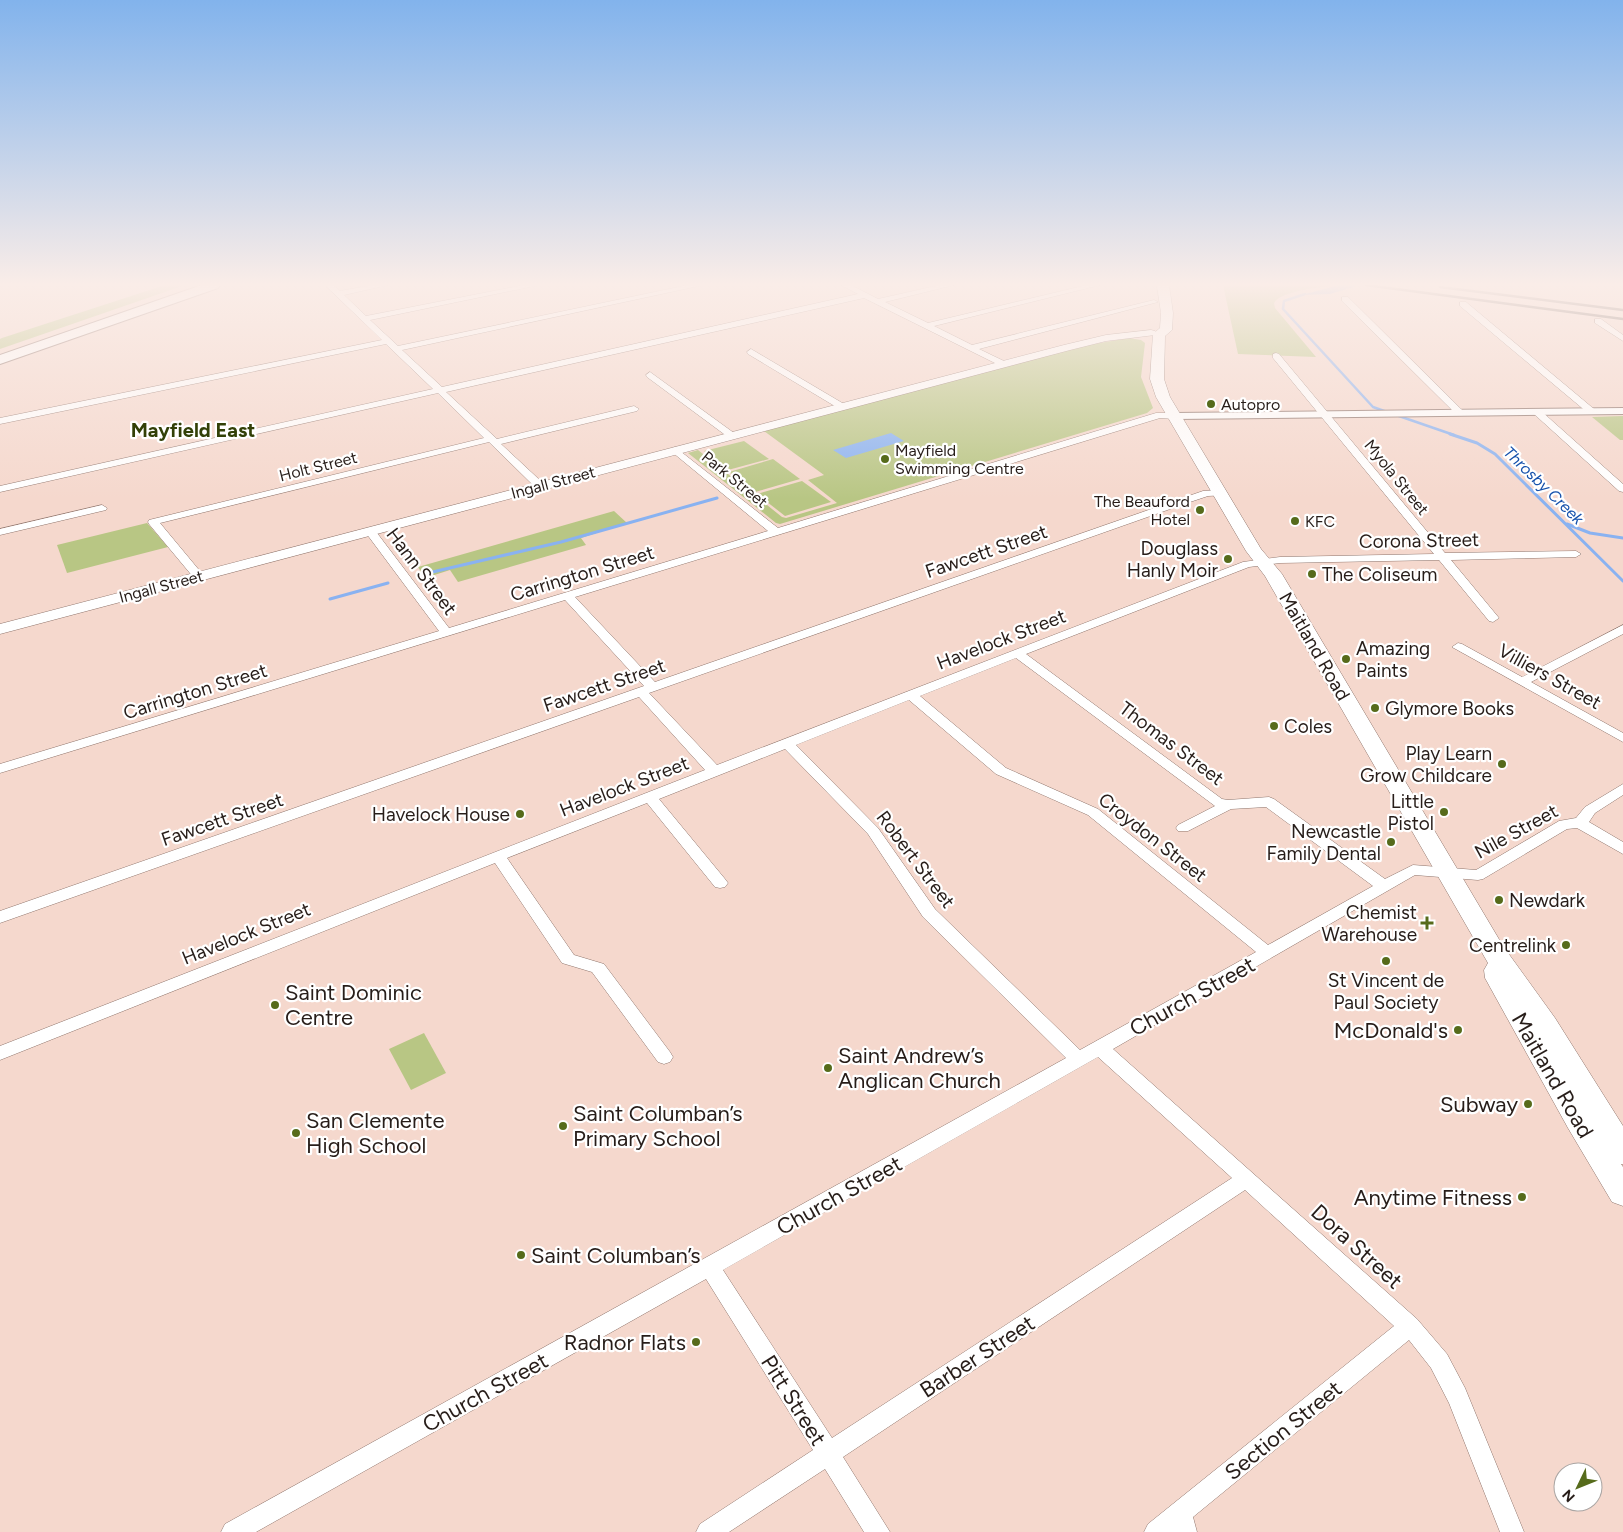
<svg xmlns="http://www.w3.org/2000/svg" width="1623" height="1532" font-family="Figtree,sans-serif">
  <rect width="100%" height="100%" fill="#f5d8cd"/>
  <!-- green -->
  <g fill="#b8c684">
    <polygon points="165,285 185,285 0,349 0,339 2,338"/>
    <path d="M1223,285h112c-15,3 -53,5 -61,18l1,5 41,49 -78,-3z"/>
    <polygon points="1129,338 1141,340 1145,343 1141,377 1153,408 1147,413 780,524 776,523 688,453 698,450 782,517 786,518 837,503 808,480 824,475 764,431 1088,345"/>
    <polygon points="1623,416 1623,440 1620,440 1592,417"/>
    <polygon points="744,441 769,459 728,470 704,451"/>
    <polygon points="773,459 800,479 755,492 729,472"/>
    <polygon points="802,481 831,502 785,516 757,494"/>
    <polygon points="614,511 627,523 581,538 586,545 458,582 450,570 425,578 418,567"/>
    <polygon points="147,523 168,547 67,573 57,545"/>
    <polygon points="424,1033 446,1073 411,1090 389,1049"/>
  </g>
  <!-- water -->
  <g fill="#89b2f1">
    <polygon points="1338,285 1355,285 1354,287 1330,294 1302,295"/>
    <polygon points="891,433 904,441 846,458 833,450"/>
  </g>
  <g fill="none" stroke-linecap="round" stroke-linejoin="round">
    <!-- stream-far1 -->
    <g stroke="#89b2f1" stroke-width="2.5">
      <polyline points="1305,294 1284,301 1283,309 1373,407 1387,412"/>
      <polyline points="1396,415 1454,435"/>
    </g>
    <!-- stream -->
    <g stroke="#89b2f1" stroke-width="3">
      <polyline points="1450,434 1477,443 1495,454 1623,581"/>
      <polyline points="1567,524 1590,533 1623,538"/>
      <polyline points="424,574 561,542 717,498"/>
      <polyline points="330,599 388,583"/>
    </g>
    <defs>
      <g id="minor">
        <polygon points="325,285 333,285 340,291 373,285 388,285 344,295 366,316 524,285 539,285 370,320 398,346 688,285 703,285 402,350 442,387 858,294 841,285 851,285 878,299 940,285 954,285 885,302 928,323 1087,285 1100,285 934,326 972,345 1154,300 1158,302 979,349 1006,362 1007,364 1003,367 864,298 446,392 497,439 634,406 639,409 637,411 501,444 544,484 545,486 540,489 536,488 489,442 160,523 204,576 198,579 194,578 149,524 148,522 149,520 484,438 438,393 0,492 0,486 433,389 386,344 0,424 0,418 382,340"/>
        <polygon points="1342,297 1348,297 1463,411 1463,415 1457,415 1342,301"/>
        <polygon points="1460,302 1466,302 1594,409 1594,413 1588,413 1460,306"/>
        <polygon points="1595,319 1601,319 1623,335 1623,341 1595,323"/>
        <polygon points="751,349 844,404 846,406 844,408 838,408 748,354 747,352"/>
        <path d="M1276,353l3,1 166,199 131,-2 5,3 -5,3 -125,3 48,58 -6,4 -4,-1 -50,-61 -159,3 -31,4 -223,87 196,145 6,1 41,-3 5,2 111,80 28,-14 63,5 83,-49 17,-3 9,-11 38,-23v11l-28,18 -6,9 34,20v12l-46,-26 -10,1 -84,50 -5,1 -63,-5 -302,174 304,270 30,35 18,34 59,144h-24l-51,-129 -18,-35 -22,-28 -216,177 4,15h-53l4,-8 246,-198 -149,-136 -402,267 47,75h-26l-39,-63 -96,63h-33l4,-8 113,-74 -107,-171 -450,253h-35l4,-8 841,-466 -143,-141 -55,-83 -83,-85 -126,50 66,80 3,4 -3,4 -5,1 -5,-1 -68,-84 -140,55 67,97 30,9 66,88 3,5 -3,5 -6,2 -6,-2 -66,-90 -30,-9 -67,-100 -495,197v-14l705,-276 -66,-73 -639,226v-12l644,-225 -79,-86 -565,173v-9l439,-133 -73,-98 -1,-2 1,-2h8l75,99 319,-97 -96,-79 -2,-2 5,-3 103,81 378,-115h19l5,3 -5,3 -15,-1 -585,179 80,85 548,-191 18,-1 5,3 -1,2 -17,1 -18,6 -541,191 68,72 526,-203 37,-5 154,-3 -161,-196v-4zM1016,658l199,148 -37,19 -2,3 2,3h10l43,-22 35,-2 107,79 -105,59 -170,-136 -92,-41 -86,-72zM909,700l87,74 92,41 168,137 -176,98 -145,-141 -57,-81 -82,-83zM1098,1057l134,121 -400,260 -109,-168z"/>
        <polygon points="650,372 734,433 734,437 728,437 647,377 646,375"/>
        <polygon points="1537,409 1540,410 1623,484 1623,492 1619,491 1534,414 1534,410"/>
        <polygon points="102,505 107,508 106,510 0,535 0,529"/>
        <polygon points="1623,625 1623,634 1531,682 1623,733 1623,742 1452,647 1458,643 1462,644 1522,677"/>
      </g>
      <polygon id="tertiary" points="1623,408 1623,414 1175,419 1170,416 1175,413"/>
      <polygon id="secondary" points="1151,330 1155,331 1157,333 1155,335 1106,341 1070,350 0,634 0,624 1064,345 1106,335"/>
      <polygon id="primary" points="1157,285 1169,285 1173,313 1172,330 1165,336 1164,379 1170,397 1261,549 1282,574 1503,946 1555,1018 1623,1126 1623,1164 1621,1164 1623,1167 1623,1206 1612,1202 1568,1128 1485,978 1484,970 1488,963 1265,576 1246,551 1156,397 1150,379 1153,334 1160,328 1161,313"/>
      <polygon id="trunk" points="202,285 220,285 218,288 0,364 0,355"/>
    </defs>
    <!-- minor casing -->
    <use href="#minor" stroke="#90766d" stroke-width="1"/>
    <!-- tertiary casing -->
    <use href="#tertiary" stroke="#90766d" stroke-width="2"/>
    <!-- secondary casing -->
    <use href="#secondary" stroke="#90766d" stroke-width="1"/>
    <!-- primary casing -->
    <use href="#primary" stroke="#90766d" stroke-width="1"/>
    <!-- trunk casing -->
    <use href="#trunk" stroke="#90766d" stroke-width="2"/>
    <!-- minor -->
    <use href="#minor" fill="#fff" fill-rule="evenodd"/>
    <!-- tertiary -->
    <use href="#tertiary" fill="#fff" fill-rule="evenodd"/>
    <!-- secondary -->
    <use href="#secondary" fill="#fff" fill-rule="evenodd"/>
    <!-- primary -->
    <use href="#primary" fill="#fff" fill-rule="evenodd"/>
    <!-- trunk -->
    <use href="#trunk" fill="#fff" fill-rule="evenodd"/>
    <!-- rail -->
    <g stroke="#675751" stroke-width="2.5">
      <polyline points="1366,285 1623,319"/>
      <polyline points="1440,287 1623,310"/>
    </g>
  </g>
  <!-- sky -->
  <linearGradient id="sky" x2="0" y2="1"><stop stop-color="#82b3ec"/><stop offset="0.57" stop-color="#faede8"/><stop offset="1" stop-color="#faede8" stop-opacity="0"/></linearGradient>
  <rect width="1623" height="499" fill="url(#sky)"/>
  <!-- markers -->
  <g fill="#566b1b" stroke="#fff" stroke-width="2">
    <circle cx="1211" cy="404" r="5"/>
    <circle cx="885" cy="459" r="5"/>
    <circle cx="1200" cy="510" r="5"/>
    <circle cx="1295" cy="521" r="5"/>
    <circle cx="1228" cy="559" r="5"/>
    <circle cx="1312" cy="574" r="5"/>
    <circle cx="1346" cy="659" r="5"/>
    <circle cx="1375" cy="708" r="5"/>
    <circle cx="1274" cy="726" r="5"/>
    <circle cx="1502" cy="764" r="5"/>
    <circle cx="1444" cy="812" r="5"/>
    <circle cx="520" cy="814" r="5"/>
    <circle cx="1391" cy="842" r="5"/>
    <circle cx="1499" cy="900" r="5"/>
    <path d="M1424.5 915.5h5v5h5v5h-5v5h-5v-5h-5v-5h5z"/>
    <circle cx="1566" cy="945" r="5"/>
    <circle cx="1386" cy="961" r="5"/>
    <circle cx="275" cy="1005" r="5"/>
    <circle cx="1458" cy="1030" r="5"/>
    <circle cx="828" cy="1068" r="5"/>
    <circle cx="1528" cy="1104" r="5"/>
    <circle cx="563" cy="1126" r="5"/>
    <circle cx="296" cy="1133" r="5"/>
    <circle cx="1522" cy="1197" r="5"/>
    <circle cx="521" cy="1255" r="5"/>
    <circle cx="696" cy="1342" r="5"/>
  </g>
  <g text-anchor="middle" stroke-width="4.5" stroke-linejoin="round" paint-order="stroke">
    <!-- far-poi labels -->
    <g font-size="16" fill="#271d19" stroke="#fff" text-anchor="start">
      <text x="1221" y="410">Autopro</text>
      <text x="895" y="456">Mayfield<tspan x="895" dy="18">Swimming Centre</tspan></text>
      <text x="1190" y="507" text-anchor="end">The Beauford<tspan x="1190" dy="18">Hotel</tspan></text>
      <text x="1305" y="527">KFC</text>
    </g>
    <!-- far-street labels -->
    <g font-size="16" fill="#271d19" stroke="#fff">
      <text transform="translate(318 466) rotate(-14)" y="6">Holt Street</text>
      <text transform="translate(1397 477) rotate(51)" y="6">Myola Street</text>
      <text transform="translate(735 479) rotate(39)" y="6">Park Street</text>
      <text transform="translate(553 482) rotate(-15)" y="6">Ingall Street</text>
      <text transform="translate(161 586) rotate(-15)" y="6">Ingall Street</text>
    </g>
    <!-- far-water labels -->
    <g font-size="16" font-style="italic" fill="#1551ac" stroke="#fff">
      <text transform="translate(1544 485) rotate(44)" y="6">Throsby Creek</text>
    </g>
    <!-- street labels -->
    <g font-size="19" fill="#271d19" stroke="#fff">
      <text transform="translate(1419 540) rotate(-1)" y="7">Corona Street</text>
      <text transform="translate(986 551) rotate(-19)" y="7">Fawcett Street</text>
      <text transform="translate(422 571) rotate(53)" y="7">Hann Street</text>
      <text transform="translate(582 573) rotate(-17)" y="7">Carrington Street</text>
      <text transform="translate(1001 639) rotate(-21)" y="7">Havelock Street</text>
      <text transform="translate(1315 646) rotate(60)" y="7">Maitland Road</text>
      <text transform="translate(1550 676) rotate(29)" y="7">Villiers Street</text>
      <text transform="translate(604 685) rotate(-19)" y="7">Fawcett Street</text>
      <text transform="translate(195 691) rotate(-17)" y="7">Carrington Street</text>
      <text transform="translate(1172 743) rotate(37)" y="7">Thomas Street</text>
      <text transform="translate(624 786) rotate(-21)" y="7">Havelock Street</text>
      <text transform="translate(222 819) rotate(-19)" y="7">Fawcett Street</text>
      <text transform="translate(1516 831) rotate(-29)" y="7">Nile Street</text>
      <text transform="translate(1153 837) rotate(38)" y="7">Croydon Street</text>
      <text transform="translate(916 859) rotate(53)" y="7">Robert Street</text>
      <text transform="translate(246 933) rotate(-22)" y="7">Havelock Street</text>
    </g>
    <!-- poi labels -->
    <g font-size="19" fill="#271d19" stroke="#fff" text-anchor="end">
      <text x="1218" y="555">Douglass<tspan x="1218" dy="22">Hanly Moir</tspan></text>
      <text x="1322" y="581" text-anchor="start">The Coliseum</text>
      <text x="1356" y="655" text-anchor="start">Amazing<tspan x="1356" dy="22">Paints</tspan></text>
      <text x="1385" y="715" text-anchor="start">Glymore Books</text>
      <text x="1284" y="733" text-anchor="start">Coles</text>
      <text x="1492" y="760">Play Learn<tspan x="1492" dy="22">Grow Childcare</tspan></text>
      <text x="1434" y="808">Little<tspan x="1434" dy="22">Pistol</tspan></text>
      <text x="510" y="821">Havelock House</text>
      <text x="1381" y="838">Newcastle<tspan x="1381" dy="22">Family Dental</tspan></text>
      <text x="1509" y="907" text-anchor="start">Newdark</text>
      <text x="1417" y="919">Chemist<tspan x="1417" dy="22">Warehouse</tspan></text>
      <text x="1556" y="952">Centrelink</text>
      <text x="1386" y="987" text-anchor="middle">St Vincent de<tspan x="1386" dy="22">Paul Society</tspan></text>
    </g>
    <!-- far-district labels -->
    <g font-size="20" font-weight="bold" fill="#324007" stroke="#fff">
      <text x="193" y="437">Mayfield East</text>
    </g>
    <!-- near-poi labels -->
    <g font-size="22" fill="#271d19" stroke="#fff" text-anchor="start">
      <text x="285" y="1000">Saint Dominic<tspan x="285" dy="25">Centre</tspan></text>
      <text x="1448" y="1038" text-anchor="end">McDonald's</text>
      <text x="838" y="1063">Saint Andrew’s<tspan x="838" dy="25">Anglican Church</tspan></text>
      <text x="1518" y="1112" text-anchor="end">Subway</text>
      <text x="573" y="1121">Saint Columban’s<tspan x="573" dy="25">Primary School</tspan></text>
      <text x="306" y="1128">San Clemente<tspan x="306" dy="25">High School</tspan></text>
      <text x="1512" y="1205" text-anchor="end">Anytime Fitness</text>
      <text x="531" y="1263">Saint Columban’s</text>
      <text x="686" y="1350" text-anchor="end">Radnor Flats</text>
    </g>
    <!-- near-street labels -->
    <g font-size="22" fill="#271d19" stroke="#fff">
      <text transform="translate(1192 996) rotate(-29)" y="8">Church Street</text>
      <text transform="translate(1553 1075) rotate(60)" y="8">Maitland Road</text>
      <text transform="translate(839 1195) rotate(-29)" y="8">Church Street</text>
      <text transform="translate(1357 1246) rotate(42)" y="8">Dora Street</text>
      <text transform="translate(977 1356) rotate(-33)" y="8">Barber Street</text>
      <text transform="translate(485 1392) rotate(-29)" y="8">Church Street</text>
      <text transform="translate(794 1400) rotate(58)" y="8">Pitt Street</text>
      <text transform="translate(1283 1430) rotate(-39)" y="8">Section Street</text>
    </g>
  </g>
  <!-- north arrow -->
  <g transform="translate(1578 1487) rotate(227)"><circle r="24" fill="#ffffff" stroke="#a9a5a3"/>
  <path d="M0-4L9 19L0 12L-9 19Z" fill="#566b1b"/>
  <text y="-8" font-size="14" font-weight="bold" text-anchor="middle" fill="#271d19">N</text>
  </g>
</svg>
